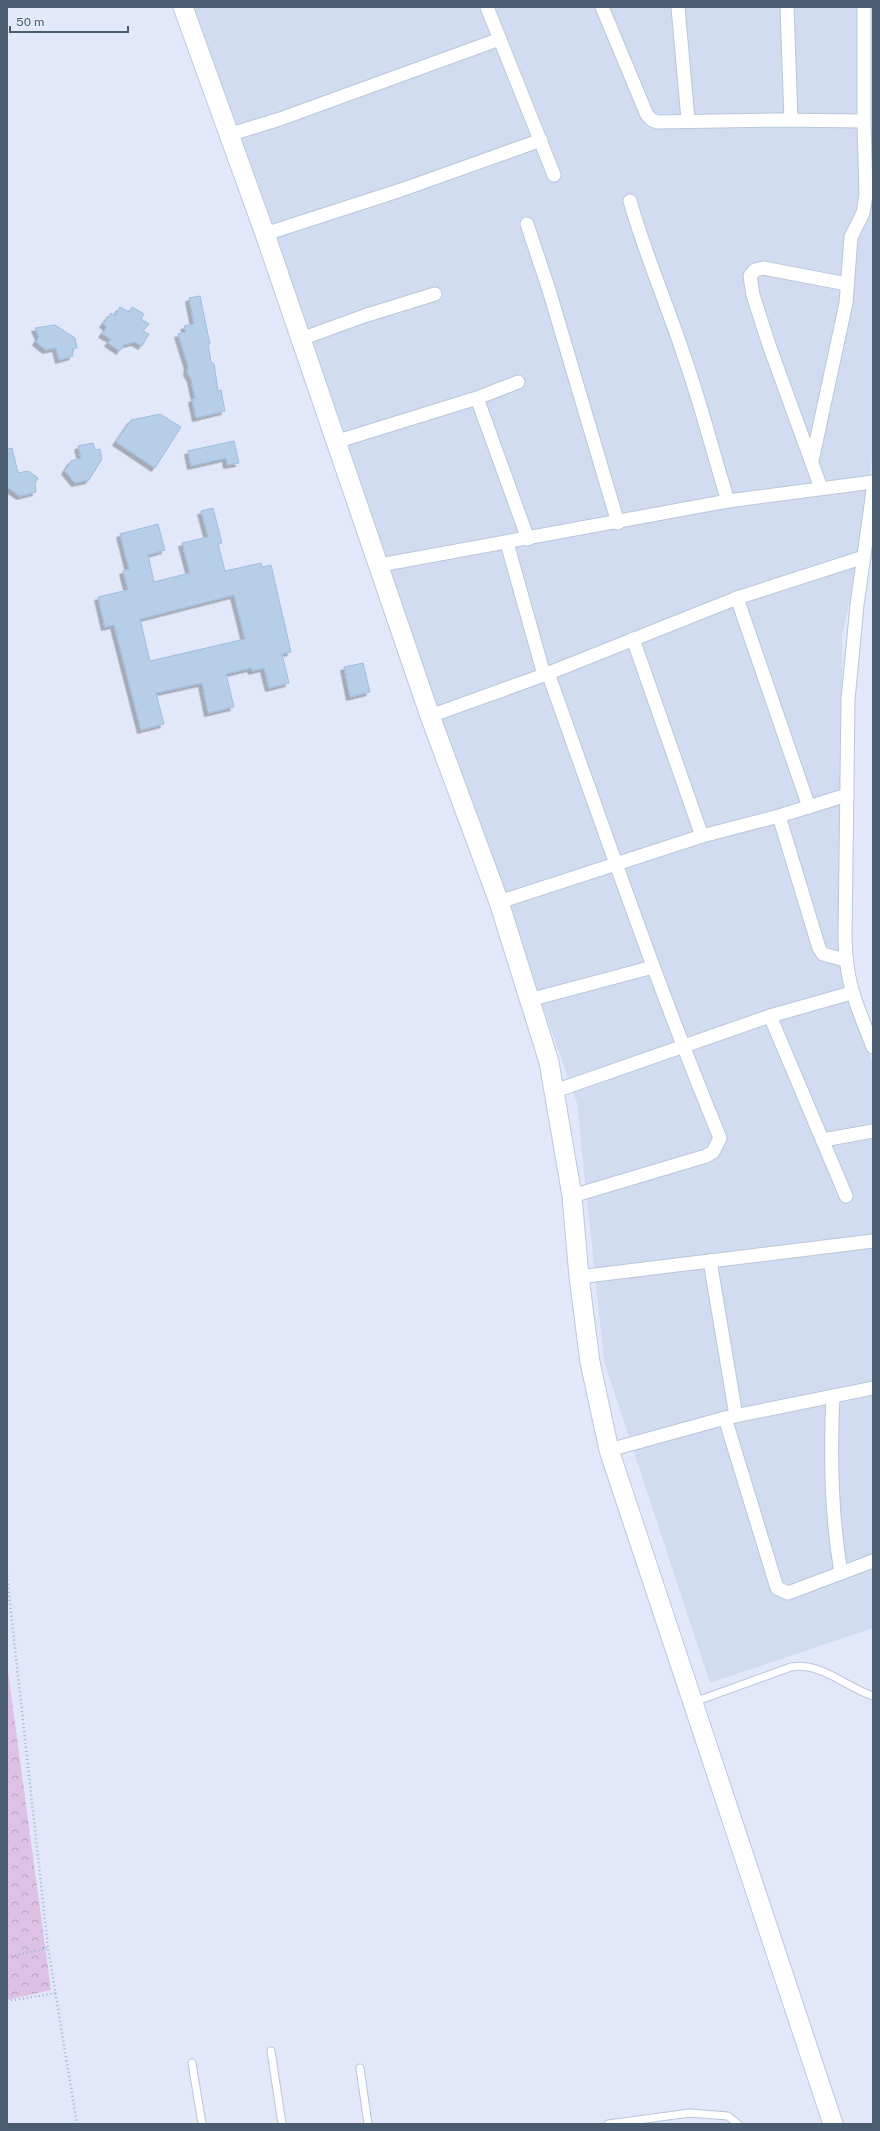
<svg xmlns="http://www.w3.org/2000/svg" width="880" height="2131" font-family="'Public Sans',sans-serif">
  <defs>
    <pattern id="forest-crowns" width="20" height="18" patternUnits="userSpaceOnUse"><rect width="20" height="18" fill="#ddc2e6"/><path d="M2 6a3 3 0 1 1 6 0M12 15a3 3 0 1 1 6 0" fill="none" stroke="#b5a1bf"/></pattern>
    <filter id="shadow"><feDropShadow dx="-3.5" dy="3.5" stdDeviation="0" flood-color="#0004"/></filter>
  </defs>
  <rect width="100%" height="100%" fill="#e2e8fa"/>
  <!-- residential -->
  <polygon fill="#d1dcf1" points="188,7 873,7 873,451 856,573 842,635 843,949 873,1066 873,1628 710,1683 604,1361 577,1103"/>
  <!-- forest -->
  <polygon fill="url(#forest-crowns)" points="7,1664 51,1990 7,2000"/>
  <!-- building -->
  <g fill="#b7cee9" stroke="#9dbddf" fill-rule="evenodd" filter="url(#shadow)">
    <polygon points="200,296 210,344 208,344 211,362 214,364 218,391 221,390 225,411 196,418 192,399 195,398 191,379 187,372 188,366 178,334 186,332 184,326 194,324 189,298"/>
    <polygon points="120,307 129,312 132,307 144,314 141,319 149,324 143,331 149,334 142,346 135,342 123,345 120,351 108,343 111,339 102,334 107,327 103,324 111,313 115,316"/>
    <polygon points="55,325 75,338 77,348 72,349 73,356 59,360 56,348 46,350 36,342 39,337 35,328"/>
    <polygon points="160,414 181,427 155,468 116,442 131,420"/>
    <polygon points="234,441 239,463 227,465 226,458 191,466 188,451"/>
    <polygon points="93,443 95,450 100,449 102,459 89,480 75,483 65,471 71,461 81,458 78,446"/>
    <polygon points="12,448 18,473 28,471 38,478 35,483 36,492 20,496 7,487 7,449"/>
    <path d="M213,508l9,35 -4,1 7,27 36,-8 1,4 9,-2 20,87 -9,2 7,29 -20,5 -5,-20 -12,3 -1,-3 -25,6 8,33 -26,6 -6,-30 -46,10 8,31 -23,6 -27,-105 -9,2 -7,-30 30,-7 -5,-19 6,-2 -9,-35 38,-10 7,26 -17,5 6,27 36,-9 -8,-30 26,-6 -7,-26zM234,595l11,44 -95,22 -10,-42z"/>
    <polygon points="363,663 370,692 350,697 344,667"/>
  </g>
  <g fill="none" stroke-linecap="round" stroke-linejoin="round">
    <defs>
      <g id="lane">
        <path d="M694,1702l97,-35c31,-5 54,20 82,29"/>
        <polyline points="271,2051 282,2124"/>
        <polyline points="192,2063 202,2124"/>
        <polyline points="360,2068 368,2124"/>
        <polyline points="608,2124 690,2113 728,2116 738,2124"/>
      </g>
      <g id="street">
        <polyline points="487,7 554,175"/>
        <polyline points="602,7 647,115 652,120 658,122 775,120 864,121"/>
        <polyline points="678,7 688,120"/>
        <polyline points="787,7 791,120"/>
        <polyline points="228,135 280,119 500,39"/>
        <path d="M630,201c15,53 37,103 54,155 17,48 29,97 44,145"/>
        <polyline points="527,224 549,290 618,523"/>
        <polyline points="265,234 401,190 541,140"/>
        <polyline points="301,339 364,316 435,294"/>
        <polyline points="477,398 528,539"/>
        <polyline points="335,442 477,398 518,382"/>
        <polyline points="812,461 846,303 851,237 863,213 866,195 864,121 864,7"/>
        <polyline points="821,488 769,345 753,295 750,276 755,270 763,268 847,284"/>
        <path d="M873,491l-16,114 -9,95 -3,238c1,48 12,67 28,109"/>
        <polyline points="507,543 544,675"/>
        <polyline points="380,565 728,501 873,482"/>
        <polyline points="737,598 809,807"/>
        <polyline points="633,639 702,836"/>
        <path d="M548,673c56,156 109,312 172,465l-7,14 -7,4 -134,40"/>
        <polyline points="430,716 544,675 737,598 864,557"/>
        <polyline points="499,902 702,836 779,816"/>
        <polyline points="845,960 823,954 819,948 779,816 847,795"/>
        <polyline points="529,1000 653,967"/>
        <polyline points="770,1016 846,1196"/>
        <polyline points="555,1091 770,1016 851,993"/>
        <polyline points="823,1140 873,1131"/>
        <polyline points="710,1261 736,1416"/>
        <polyline points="579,1277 873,1241"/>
        <path d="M833,1396c-3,60 -2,118 8,177"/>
        <polyline points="725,1418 777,1588 788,1593 873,1561"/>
        <polyline points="609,1450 725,1418 873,1388"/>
      </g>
      <polyline id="secondary" points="183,7 265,234 430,716 499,902 549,1062 572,1196 579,1277 590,1362 609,1450 833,2124"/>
    </defs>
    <!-- lane casing -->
    <use href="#lane" stroke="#bac6d9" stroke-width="9"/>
    <!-- street casing -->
    <use href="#street" stroke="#bac6d9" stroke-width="15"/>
    <!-- secondary casing -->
    <use href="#secondary" stroke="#bac9df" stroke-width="21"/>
    <!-- path -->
    <g stroke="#9fb7d2" stroke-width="2.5" stroke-dasharray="1 3" stroke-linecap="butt">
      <polyline points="7,1576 48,1948 77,2124"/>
      <polyline points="7,1957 48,1948"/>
      <polyline points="7,2001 57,1993"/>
    </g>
    <!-- lane -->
    <use href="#lane" stroke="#fff" stroke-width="7"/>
    <!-- street -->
    <use href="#street" stroke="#fff" stroke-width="13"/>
    <!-- secondary -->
    <use href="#secondary" stroke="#fff" stroke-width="19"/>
  </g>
  <!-- border -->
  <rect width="880" height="2131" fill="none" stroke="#4a5d70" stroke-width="16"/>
  <!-- scale -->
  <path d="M10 26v6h118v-6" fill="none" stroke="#4a5d70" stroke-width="2"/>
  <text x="16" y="26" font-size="12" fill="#4a5d70" stroke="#e8edfe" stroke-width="3" paint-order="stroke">50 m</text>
</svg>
